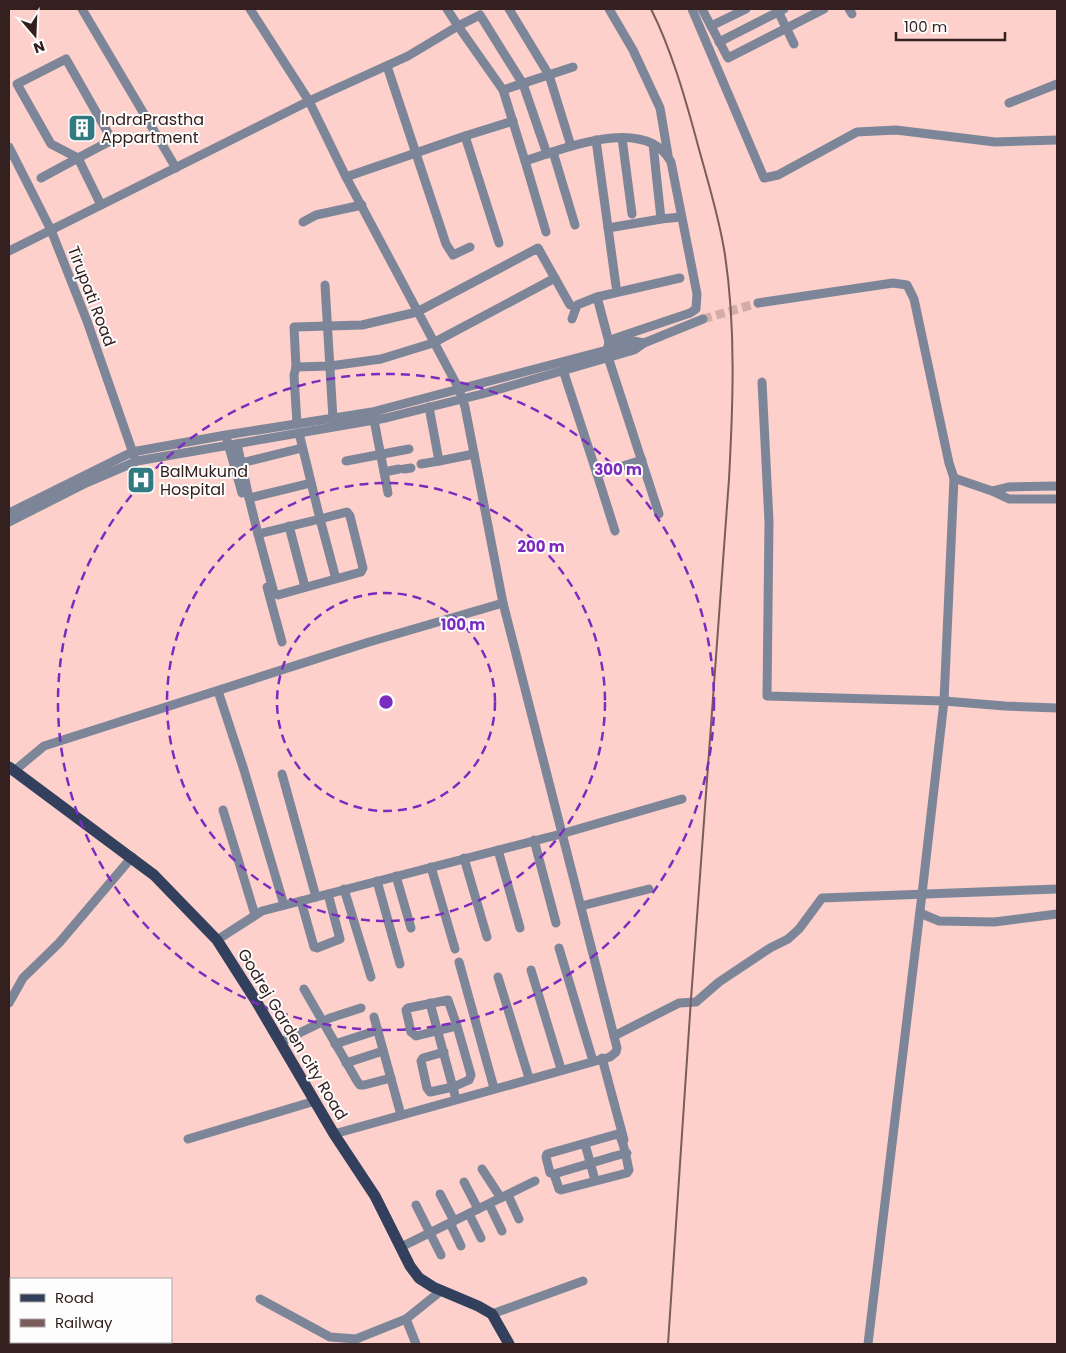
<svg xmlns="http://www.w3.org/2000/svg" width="1066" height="1353" font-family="Poppins,sans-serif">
  <rect width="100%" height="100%" fill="#fdd0cb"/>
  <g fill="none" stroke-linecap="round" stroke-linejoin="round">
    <!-- minor-tunnel -->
    <polyline stroke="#d5ada8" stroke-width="9" stroke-dasharray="9 4.5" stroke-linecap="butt" points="703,319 758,303"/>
    <!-- minor -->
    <g stroke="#7d8698" stroke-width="9">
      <polyline points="82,9 176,168"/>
      <polyline points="250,9 309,101 346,177 459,389 465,407 479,479 503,603 617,1048 616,1052 610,1057 334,1134"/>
      <polyline points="447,9 458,26 480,15 523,84 547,154"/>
      <polyline points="509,9 549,75 571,146"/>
      <polyline points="609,9 633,50 660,108 668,155"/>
      <polyline points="692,9 764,178 778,175 857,132 896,130 995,142 1057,140"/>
      <polyline points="702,9 728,58 824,9"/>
      <polyline points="777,9 794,44"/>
      <polyline points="849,9 852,14"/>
      <polyline points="711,26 746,9"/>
      <polyline points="719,42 784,9"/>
      <polyline points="387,66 446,244 453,255 470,247"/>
      <polyline points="503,90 573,67"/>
      <polyline points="1009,103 1057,84"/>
      <polyline points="465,136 513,121"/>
      <polyline points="622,138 632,214"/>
      <polyline points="596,140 616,286"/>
      <polyline points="9,147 51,230 87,321 134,456"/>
      <polyline points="553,152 575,225"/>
      <polyline points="78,158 51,144 17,84 66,59 112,140 78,158 101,205"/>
      <polyline points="525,161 546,232"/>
      <polyline points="346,177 465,136 499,243"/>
      <polyline points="41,178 78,158"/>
      <polyline points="661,219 681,217"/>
      <polyline points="303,222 316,215 362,205"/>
      <polyline points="608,228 661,219 653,144"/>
      <path d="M9,251l300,-150 99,-45 50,-30 45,64 22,71c38,-12 121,-47 146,1l26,132 -1,15 -6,4 -74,25 -7,4 -2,8"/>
      <polyline points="325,285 333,419"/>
      <polyline points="758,303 893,283 907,285 914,299 949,463 954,478 944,701 922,894 868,1344"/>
      <polyline points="572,319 577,305 597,297"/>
      <polyline points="609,342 597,297 680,278"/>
      <polyline points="608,357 659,514"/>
      <polyline points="296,367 330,366 381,359 433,343 555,278"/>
      <polyline points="563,370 597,474"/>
      <polyline points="762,382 769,522 767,696 944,701 1005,706 1057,708"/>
      <polyline points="429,407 439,461 474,454"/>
      <polyline points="374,420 384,472 399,469"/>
      <polyline points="297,424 294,375 296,367 294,327 362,325 417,312 538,248 570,305"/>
      <polyline points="227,440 242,493"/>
      <polyline points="237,444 249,498 258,534 320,519 299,433"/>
      <polyline points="346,461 409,449"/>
      <polyline points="241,463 302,448"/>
      <polyline points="421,464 439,461"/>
      <polyline points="404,469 411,468"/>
      <polyline points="384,472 388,493"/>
      <polyline points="954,478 992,491 1009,499 1057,499"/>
      <polyline points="992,491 1008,487 1057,486"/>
      <polyline points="249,498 311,483"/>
      <polyline points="9,513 132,452 226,435 372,412 607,350 633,341 644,343"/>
      <polyline points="9,522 86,483 137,461 386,418 486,393 634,350 644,343 703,319"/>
      <polyline points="289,526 305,587"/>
      <polyline points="615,531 597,474 642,460"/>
      <polyline points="258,534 274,593 278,595 361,572 363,568 350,516 347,512 320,519 336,579"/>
      <polyline points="267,587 282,642"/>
      <polyline points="218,691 244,770 284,905"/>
      <polyline points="14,771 44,746 369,642 503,603"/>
      <polyline points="282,774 316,897"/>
      <polyline points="223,810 255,915"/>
      <polyline points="534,840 556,923"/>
      <polyline points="498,850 520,928"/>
      <polyline points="464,858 487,937"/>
      <polyline points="431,867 455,949"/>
      <polyline points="396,876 411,928"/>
      <polyline points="377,881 400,964"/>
      <polyline points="344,889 371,977"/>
      <polyline points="301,901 314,947 317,948 340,939 328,894"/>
      <polyline points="581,906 649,889"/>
      <polyline points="920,913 939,921 994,922 1057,914"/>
      <polyline points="217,940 262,911 561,834 682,799"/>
      <polyline points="559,948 593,1061"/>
      <polyline points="459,962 494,1088"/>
      <polyline points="531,970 561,1069"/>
      <polyline points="498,977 529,1078"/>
      <polyline points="304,989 357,1081 360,1085 364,1085 391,1078"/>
      <polyline points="9,1003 23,978 59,943 132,857"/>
      <polyline points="430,1003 456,1099"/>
      <polyline points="374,1017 401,1115"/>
      <polyline points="614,1036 679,1003 696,1002 719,982 770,948 788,939 799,929 822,898 1057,889"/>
      <polyline points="281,1042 330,1018 361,1008"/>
      <polyline points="335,1044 378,1030"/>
      <polyline points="444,1052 423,1058 421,1061 427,1088 430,1092 453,1087 469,1080 471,1075 457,1026 416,1036 411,1032 406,1010 408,1008 448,1000 457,1026"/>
      <polyline points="602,1058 624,1140"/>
      <polyline points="346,1063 383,1051"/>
      <polyline points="188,1139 315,1101"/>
      <polyline points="585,1144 595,1180"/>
      <polyline points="482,1169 501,1198"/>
      <path d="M554,1174l5,15 2,1 66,-17 2,-3c-3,-12 -4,-25 -10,-36l-5,1 -67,19 -1,3 4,16 4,1 61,-18 12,-3"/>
      <polyline points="464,1182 478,1209"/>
      <polyline points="440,1194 454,1221"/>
      <polyline points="508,1195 519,1219"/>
      <polyline points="489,1204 502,1231"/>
      <polyline points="416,1205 441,1255"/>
      <polyline points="469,1214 481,1238"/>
      <polyline points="450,1223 461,1246"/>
      <polyline points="401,1247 535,1181"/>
      <polyline points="260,1299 330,1337 356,1339 406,1319 442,1290"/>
      <polyline points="492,1314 583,1281"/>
      <polyline points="406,1319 416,1344"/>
    </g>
    <!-- major -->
    <polyline stroke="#32405d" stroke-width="11" points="9,767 154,875 217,940 256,1001 334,1134 375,1196 410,1266 419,1278 433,1287 478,1306 492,1314 509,1344"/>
    <!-- rail -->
    <path stroke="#7a5d5a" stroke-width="2" d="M651,9c20,40 33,85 45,129 10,38 23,77 29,117 11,74 8,149 4,224l-38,520 -23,345"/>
  </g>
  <!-- distance rings -->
  <g fill="none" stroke="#7b2cbf" stroke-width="2.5" stroke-dasharray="9 6">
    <circle cx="386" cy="702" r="109"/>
    <circle cx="386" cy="702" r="219"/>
    <circle cx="386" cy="702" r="328"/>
  </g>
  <!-- icons -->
  <defs>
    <symbol id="building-square" viewBox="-11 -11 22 22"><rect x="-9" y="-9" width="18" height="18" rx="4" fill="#327a82" stroke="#fdfdfd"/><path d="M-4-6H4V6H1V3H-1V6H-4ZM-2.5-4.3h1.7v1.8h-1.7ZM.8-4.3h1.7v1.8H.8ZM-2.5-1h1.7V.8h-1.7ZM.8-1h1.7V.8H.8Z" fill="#fff"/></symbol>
    <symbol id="hospital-square" viewBox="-11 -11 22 22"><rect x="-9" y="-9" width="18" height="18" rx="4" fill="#327a82" stroke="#fdfdfd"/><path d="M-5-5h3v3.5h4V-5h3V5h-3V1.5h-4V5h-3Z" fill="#fff"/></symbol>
  </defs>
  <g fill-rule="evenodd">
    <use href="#building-square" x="66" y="112" width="32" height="32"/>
    <use href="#hospital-square" x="125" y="464" width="32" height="32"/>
  </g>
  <g text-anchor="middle" stroke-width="4" stroke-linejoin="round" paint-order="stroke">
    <!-- poi labels -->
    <g font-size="16" fill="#34201e" stroke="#fdfdfd" text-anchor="start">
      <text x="101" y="125">IndraPrastha<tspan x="101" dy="18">Appartment</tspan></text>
      <text x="160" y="477">BalMukund<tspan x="160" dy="18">Hospital</tspan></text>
    </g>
    <!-- street labels -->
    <g font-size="16" fill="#34201e" stroke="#fdfdfd">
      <text transform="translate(92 296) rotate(69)" y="6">Tirupati Road</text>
      <text transform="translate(293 1034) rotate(59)" y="6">Godrej Garden city Road</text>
    </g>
  </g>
  <circle cx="386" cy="702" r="8" fill="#7b2cbf" stroke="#fdfdfd" stroke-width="2.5"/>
  <g font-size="15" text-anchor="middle" font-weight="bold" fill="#7b2cbf" stroke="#fdfdfd" stroke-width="4" stroke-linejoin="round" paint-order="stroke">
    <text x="618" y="475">300 m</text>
    <text x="541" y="552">200 m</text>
    <text x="463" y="630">100 m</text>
  </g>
  <!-- border -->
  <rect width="1066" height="1353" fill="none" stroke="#34201e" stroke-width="20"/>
  <!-- legend -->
  <rect x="10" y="1278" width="162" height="65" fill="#fdfdfd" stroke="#ada5a4"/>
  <rect x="20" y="1294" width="25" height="8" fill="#32405d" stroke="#ada5a4"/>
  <text x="55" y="1303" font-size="15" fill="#34201e">Road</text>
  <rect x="20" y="1319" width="25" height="8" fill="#7a5d5a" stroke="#ada5a4"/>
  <text x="55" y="1328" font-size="15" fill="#34201e">Railway</text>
  <!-- north arrow -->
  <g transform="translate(35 35) rotate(161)" stroke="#fdfdfd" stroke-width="4" paint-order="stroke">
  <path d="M0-4L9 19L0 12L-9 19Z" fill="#34201e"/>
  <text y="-8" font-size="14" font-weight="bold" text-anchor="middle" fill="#34201e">N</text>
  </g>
  <!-- scale -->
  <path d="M896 32v8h109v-8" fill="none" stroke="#34201e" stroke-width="2.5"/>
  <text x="904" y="32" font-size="15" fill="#34201e" stroke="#fdfdfd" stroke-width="4" paint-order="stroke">100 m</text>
</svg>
